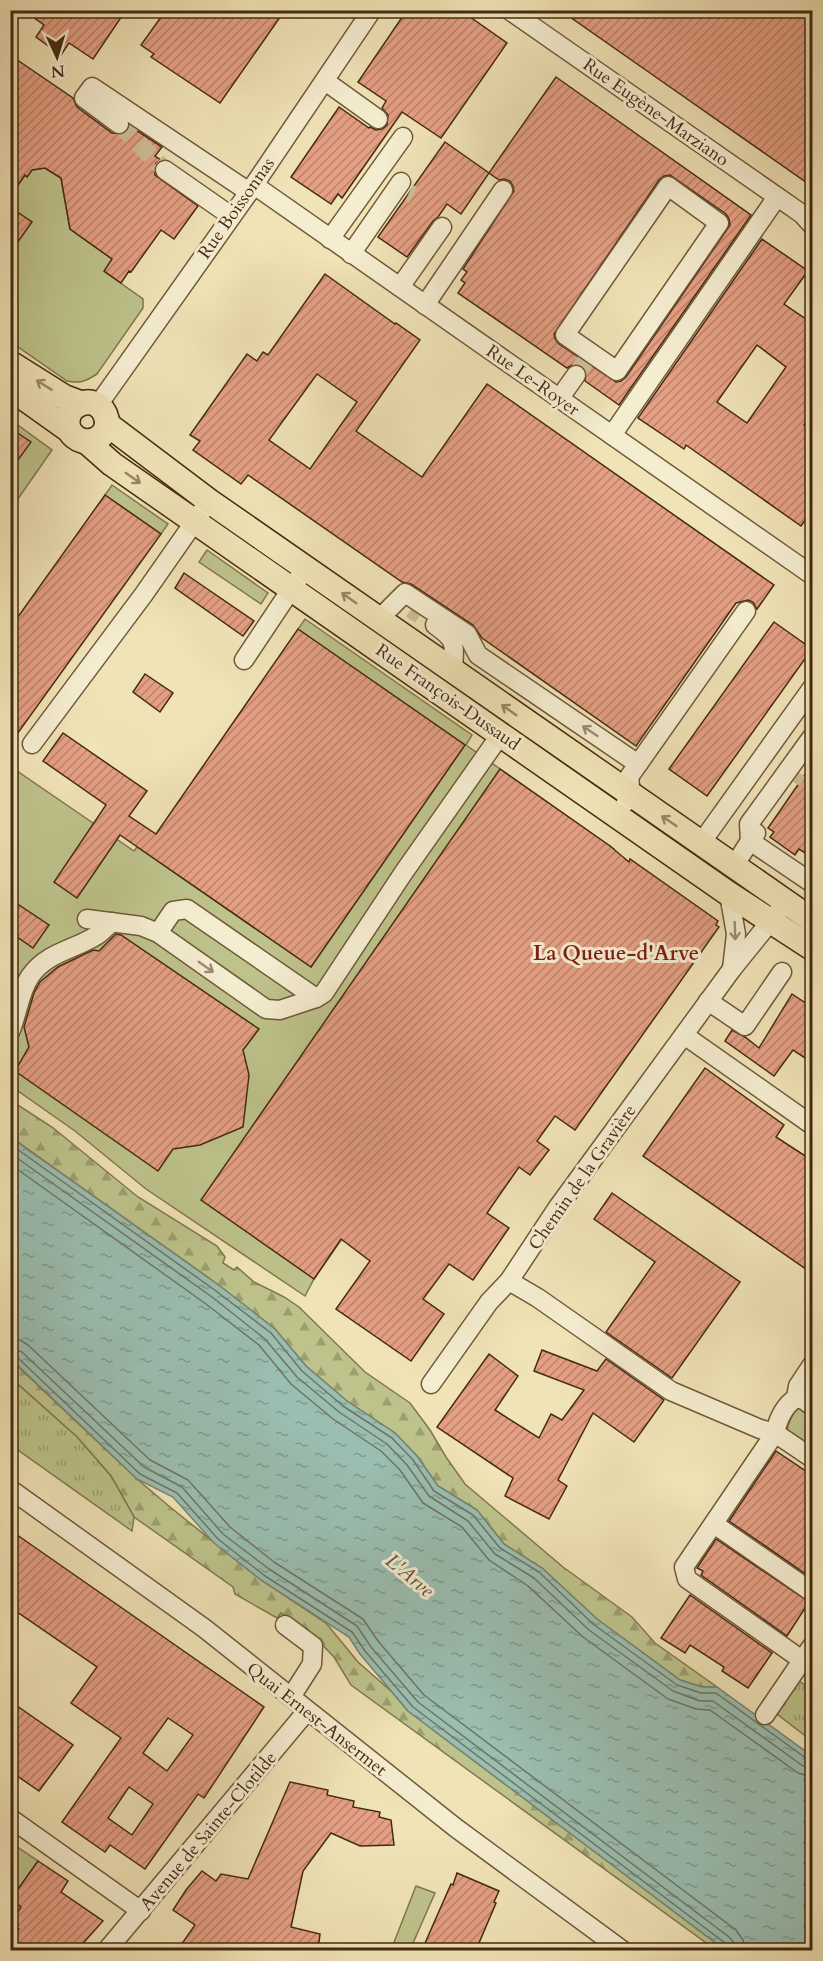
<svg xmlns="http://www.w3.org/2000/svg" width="823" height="1961" font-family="Cardo,serif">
  <defs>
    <pattern id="forest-firs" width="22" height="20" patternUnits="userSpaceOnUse" patternTransform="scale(1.5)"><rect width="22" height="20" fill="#bec38b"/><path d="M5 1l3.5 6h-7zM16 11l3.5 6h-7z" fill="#9c9f70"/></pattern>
    <pattern id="park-tufts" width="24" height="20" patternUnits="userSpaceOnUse" patternTransform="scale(1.5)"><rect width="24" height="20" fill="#bec38b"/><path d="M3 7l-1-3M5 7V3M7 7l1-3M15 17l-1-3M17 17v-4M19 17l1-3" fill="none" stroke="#9c9f70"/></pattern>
    <pattern id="water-ripples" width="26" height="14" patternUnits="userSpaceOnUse" patternTransform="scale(1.5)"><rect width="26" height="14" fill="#9abeb1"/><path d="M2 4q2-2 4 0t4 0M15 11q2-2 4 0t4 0" fill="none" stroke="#7f9b8f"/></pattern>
    <pattern id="building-hatch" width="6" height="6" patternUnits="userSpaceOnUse" patternTransform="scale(1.5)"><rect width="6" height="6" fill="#e59f83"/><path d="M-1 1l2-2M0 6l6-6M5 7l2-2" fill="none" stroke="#bb826a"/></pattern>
  </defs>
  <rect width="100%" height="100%" fill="#f0e3b6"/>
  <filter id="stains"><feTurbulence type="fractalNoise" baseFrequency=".00333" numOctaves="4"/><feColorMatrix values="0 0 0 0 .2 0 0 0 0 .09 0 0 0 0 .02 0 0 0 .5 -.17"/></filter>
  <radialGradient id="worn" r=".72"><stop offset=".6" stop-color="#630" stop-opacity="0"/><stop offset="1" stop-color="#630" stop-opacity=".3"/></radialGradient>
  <!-- grass -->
  <g fill="#bec38b" stroke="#82764e" stroke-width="1.5">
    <path d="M45,168l16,10 9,51 42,30 -7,13 38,27v9l-46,66c-11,7 -17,10 -30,7l-56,-39v-146l14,-21 2,1 5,-6z"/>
    <polygon points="11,420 52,450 11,509"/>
    <polygon points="112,485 168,524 161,534 105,495"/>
    <polygon points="207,550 268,593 261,604 199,562"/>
    <polygon points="320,592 594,781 593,783 591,784 319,594"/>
    <polygon points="305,619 472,735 466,745 614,849 314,1279 305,1296 146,1189 75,1131 11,1086 11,767 134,851 137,847 143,851 311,967 465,745 298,629"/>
    <path d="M803,1407l9,5v37c-24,-15 -33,-13 -15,-41z"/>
    <polygon points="10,1842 38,1861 11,1899 10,1899"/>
    <polygon points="416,1886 435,1893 410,1950 391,1950"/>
  </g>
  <!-- forest -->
  <g fill="url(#forest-firs)" stroke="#82764e" stroke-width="1.5">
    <polygon points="10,1100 52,1127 138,1197 217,1246 225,1257 223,1263 234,1270 237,1267 254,1282 284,1297 299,1307 365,1372 410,1403 430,1430 446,1457 465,1484 563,1567 632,1617 655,1643 717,1687 702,1687 680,1680 597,1619 542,1568 504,1544 477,1510 438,1486 417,1456 395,1433 347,1401 306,1366 275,1329 220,1286 11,1137"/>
    <polygon points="10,1359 137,1479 170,1507 261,1580 326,1623 358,1662 392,1692 408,1711 725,1950 716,1950 351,1685 334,1657 309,1631 281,1613 277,1618 235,1594 233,1587 134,1517 111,1476 77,1437 11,1378"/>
  </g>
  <!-- park -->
  <g fill="url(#park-tufts)" stroke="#82764e" stroke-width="1.5">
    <polygon points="11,1378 77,1437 111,1476 134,1517 132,1531 11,1445"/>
    <polygon points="799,1681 812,1690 812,1741 777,1714"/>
  </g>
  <!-- water -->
  <polygon fill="url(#water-ripples)" stroke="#788371" stroke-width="1.5" points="10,1137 220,1286 275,1329 306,1366 347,1401 395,1433 417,1456 438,1486 477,1510 504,1544 542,1568 597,1619 680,1680 702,1687 717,1687 812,1756 812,1950 725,1950 408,1711 360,1654 349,1637 261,1580 214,1543 173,1497 137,1479 11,1359"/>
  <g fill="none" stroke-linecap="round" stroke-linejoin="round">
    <!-- shore -->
    <g stroke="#707461" stroke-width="1.5">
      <polyline points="10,1144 216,1291 271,1333 302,1371 343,1406 392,1438 413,1460 434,1491 473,1515 500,1548 539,1572 593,1624 677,1685 701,1693 716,1693 807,1759 812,1761"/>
      <polyline points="10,1153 212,1297 265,1339 297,1377 339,1412 387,1444 407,1465 429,1496 468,1521 495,1554 534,1578 589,1630 673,1691 700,1701 713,1701 803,1766 812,1768"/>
      <polyline points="10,1164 206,1304 259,1345 291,1384 333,1419 381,1451 400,1470 423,1503 462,1527 489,1560 528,1586 583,1637 668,1699 696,1709 710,1710 798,1773 812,1777"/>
      <polyline points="10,1339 20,1340 28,1345 150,1460 188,1480 230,1527 274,1562 363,1619 378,1641 424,1695 736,1930 743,1940 744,1950"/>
      <polyline points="10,1348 22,1352 144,1467 182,1487 223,1534 269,1569 357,1626 371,1647 418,1702 729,1937 734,1943 735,1950"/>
      <polyline points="10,1356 17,1357 140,1474 177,1493 218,1539 265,1576 352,1632 365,1651 413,1707 725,1943 728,1950"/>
    </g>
  </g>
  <!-- building -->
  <g fill="url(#building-hatch)" stroke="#452a11" stroke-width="1.5" fill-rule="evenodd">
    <polygon points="23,10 126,10 93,59 69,43 61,55 36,37 44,25"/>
    <polygon points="166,10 285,10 220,103 151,57 154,54 141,45"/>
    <polygon points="407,10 460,10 507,43 441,138 402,112 342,198 338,194 331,204 291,177 339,107 369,128 370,127 376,130 382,129 387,125 388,115 382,108 386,101 358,82"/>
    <polygon points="560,10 813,10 813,187 680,94"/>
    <polygon points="10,55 73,98 77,107 112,133 123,134 128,131 130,126 162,147 155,156 161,160 156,163 154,168 155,175 198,206 174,239 161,230 131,272 129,271 121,283 104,271 112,259 70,229 61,178 45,168 32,170 27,177 25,175 10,196 10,162 14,158 10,144"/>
    <path d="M556,77l195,138 -132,190 -34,-24 1,-10 -4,-5 -10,-1 -5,3 -109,-75 7,-10 -4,-3 6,-8 -4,-3 51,-78 -1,-5 -3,-5 -6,-2 -5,1 -10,-7zM670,175l56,39 3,5 1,6 -104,152 -5,4 -5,1 -57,-38 -4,-5 -1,-5 105,-154 5,-4z"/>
    <polygon points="445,142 489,173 461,214 447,204 438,217 433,221 407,257 378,237"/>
    <polygon points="10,207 32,222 10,253"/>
    <path d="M762,239l46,32 -24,33 29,20v89l-9,12 9,6v78l-12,17 -115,-81 -2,4 -46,-31zM757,345l29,22 -39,56 -30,-21z"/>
    <path d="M325,274l70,50 1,-1 24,17 -64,91 66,46 65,-93 287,201 -17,24 -4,-7 -5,-2 -12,3 -100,143 -154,-108 -9,-13 -62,-41 -9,-2 -154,-107 -7,9 -48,-34 7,-9 -10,-6 57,-81 10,7 6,-9 5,3zM317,374l40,28 -47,67 -41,-29z"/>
    <polygon points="10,428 31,442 10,471"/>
    <polygon points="105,495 161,534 10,744 10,628"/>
    <polygon points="184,573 254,621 243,636 175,588"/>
    <polygon points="774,622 812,649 707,796 669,769"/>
    <polygon points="298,629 465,745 311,967 120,835 77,898 54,882 106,805 43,761 63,733 147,791 129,816 156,834"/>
    <polygon points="145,674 173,693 160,712 133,692"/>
    <polygon points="813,763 813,858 799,849 795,855 770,837 774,832 768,828"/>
    <polygon points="500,769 610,846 629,862 630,859 718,921 716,925 719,927 575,1130 555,1116 537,1141 549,1150 530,1175 519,1167 487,1213 509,1228 473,1280 449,1264 423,1299 444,1314 411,1361 336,1309 370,1261 341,1239 314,1279 201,1200"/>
    <polygon points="10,899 49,925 33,948 10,932"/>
    <polygon points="116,934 121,935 259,1029 243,1050 249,1075 243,1127 200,1145 173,1149 158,1171 15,1071 29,1047 24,1027 34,993 40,982 58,967 93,950 99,951"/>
    <polygon points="792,994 813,1008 813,1063 793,1050 774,1076 725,1041 732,1030 745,1037 759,1048"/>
    <polygon points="705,1068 784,1125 776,1137 813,1161 813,1274 643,1156"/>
    <polygon points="612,1193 740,1282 672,1378 606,1332 655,1262 594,1219"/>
    <polygon points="542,1350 597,1371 606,1359 664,1400 634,1442 593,1413 558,1480 567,1486 549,1519 505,1496 513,1478 437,1427 489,1354 518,1376 495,1410 539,1438 551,1414 562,1420 584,1390 534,1371"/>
    <polygon points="776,1451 813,1476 813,1579 729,1521"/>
    <path d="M10,1530l254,177 -60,91 -6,-4 -53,75 -35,-24 -5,7 -43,-30 59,-84 -50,-35 26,-36 -87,-60zM168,1718l25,17 -26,36 -24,-18zM129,1787l24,17 -21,31 -24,-17z"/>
    <polygon points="716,1539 809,1602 787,1636 701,1575 703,1571 697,1568"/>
    <polygon points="690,1595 772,1653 748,1688 722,1671 724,1667 690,1645 685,1653 661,1638"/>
    <polygon points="10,1701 73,1745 39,1791 10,1771"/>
    <polygon points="290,1782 328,1790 327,1795 354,1801 353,1807 380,1812 379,1817 391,1820 394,1845 360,1846 331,1833 303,1871 291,1927 320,1934 318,1950 190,1950 181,1945 195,1925 173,1910 186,1890 202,1871 216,1881 221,1874 248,1879"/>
    <polygon points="38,1861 68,1881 61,1892 103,1921 77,1950 10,1950 10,1941 19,1929 11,1922 21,1907 11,1899"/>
    <polygon points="457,1873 499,1891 494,1902 496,1903 476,1950 422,1950 451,1884 453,1885"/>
  </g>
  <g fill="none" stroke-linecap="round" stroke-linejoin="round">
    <!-- minor-tunnel -->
    <g stroke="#cebe95" stroke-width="18" stroke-dasharray="18 9" stroke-linecap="butt">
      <polyline points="119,124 165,170"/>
      <polyline points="409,193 413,195"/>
      <polyline points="576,375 591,353"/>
      <polyline points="411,609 420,615"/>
      <polyline points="792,781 798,772"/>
    </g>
    <defs>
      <g id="minor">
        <polyline points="509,10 802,214 812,225"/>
        <polyline points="325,81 378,119"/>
        <polyline points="119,124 84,98 92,87 249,192"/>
        <polyline points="165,170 231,216"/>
        <polyline points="254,185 812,575"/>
        <polygon points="668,186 719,223 617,371 565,335"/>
        <polyline points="330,239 403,137"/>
        <polyline points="351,254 401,182"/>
        <polyline points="400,287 442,227"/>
        <polyline points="425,305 503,190"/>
        <polyline points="559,399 576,375"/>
        <polyline points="98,405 254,185 372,10"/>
        <polyline points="612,435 777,197"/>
        <polyline points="379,619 405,593 467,634 478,655 638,764"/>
        <path d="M435,625c23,16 19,19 18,46"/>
        <polyline points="244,660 298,579"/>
        <polyline points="32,744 144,594 209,501"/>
        <polyline points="626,802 631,795 629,777 746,611"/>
        <polyline points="756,833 750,841 812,883"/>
        <polyline points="701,843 812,688"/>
        <polyline points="734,866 750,841 749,824 812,737"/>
        <polyline points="729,894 736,934 732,969"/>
        <polyline points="87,919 141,926 158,933 266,1009 280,1010 316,998 187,909 173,911 158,933"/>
        <polyline points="316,998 324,993 404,872 501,734"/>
        <polyline points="708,1001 745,1026 782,972"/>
        <path d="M10,1032c8,-18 9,-40 21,-57 16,-22 41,-25 63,-38 7,-3 12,-10 18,-15"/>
        <polyline points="684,1035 812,1125"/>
        <polyline points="509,1281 538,1298 671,1391 760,1429 775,1433 684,1567 687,1579 802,1660"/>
        <polyline points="431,1384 489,1302 509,1281 558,1207 732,969 778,912"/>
        <polyline points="796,1398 798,1386 812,1365"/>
        <path d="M812,1406l-8,-6 -8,-2c-12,8 -18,21 -21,35l37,25"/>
        <polyline points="10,1489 204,1628 456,1828 622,1950"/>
        <polyline points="714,1524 812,1592"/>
        <polyline points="285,1625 313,1646 312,1664 291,1697"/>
        <polyline points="765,1715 812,1646"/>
        <polyline points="10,1818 141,1911"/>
        <polyline points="107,1950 307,1711"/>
      </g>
      <g id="major">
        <polyline points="10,363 64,397 80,403"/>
        <path d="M10,388l59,42c14,23 46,7 36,-16 -10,-23 -45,-9 -36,16"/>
        <polyline points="107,424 209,501 812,920"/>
        <polyline points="87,442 112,464 729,894 812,948"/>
      </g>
    </defs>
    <!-- minor casing -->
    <use href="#minor" stroke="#70583a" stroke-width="21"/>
    <!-- major casing -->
    <use href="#major" stroke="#452a11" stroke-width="27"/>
    <!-- minor -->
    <use href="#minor" stroke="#f5edd0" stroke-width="18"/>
    <!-- major -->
    <use href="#major" stroke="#f0e3b6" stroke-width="24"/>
  </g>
  <!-- one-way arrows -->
  <defs><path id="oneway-shaft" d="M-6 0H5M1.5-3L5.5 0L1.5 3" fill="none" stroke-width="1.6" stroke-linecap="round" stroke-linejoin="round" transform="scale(1.5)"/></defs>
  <g stroke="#9a8664">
    <use href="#oneway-shaft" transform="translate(44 385) rotate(-148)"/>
    <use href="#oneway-shaft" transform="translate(133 478) rotate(35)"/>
    <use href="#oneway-shaft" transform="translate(349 598) rotate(-145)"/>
    <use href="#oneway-shaft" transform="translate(509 710) rotate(-145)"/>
    <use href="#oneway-shaft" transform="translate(669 821) rotate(-146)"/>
  </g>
  <g stroke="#9d8c70">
    <use href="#oneway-shaft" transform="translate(590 731) rotate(-146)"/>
    <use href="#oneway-shaft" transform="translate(735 931) rotate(88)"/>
    <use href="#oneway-shaft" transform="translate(206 967) rotate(35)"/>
  </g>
  <g text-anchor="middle" stroke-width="6" stroke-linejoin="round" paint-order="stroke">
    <!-- street labels -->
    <g font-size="18" fill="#452a11" stroke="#f5edd0">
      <text transform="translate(656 112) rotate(35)" y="6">Rue Eugène-Marziano</text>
      <text transform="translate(236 208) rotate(-55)" y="6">Rue Boissonnas</text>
      <text transform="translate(533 380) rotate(35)" y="6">Rue Le-Royer</text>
      <text transform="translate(448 697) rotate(35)" y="6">Rue François-Dussaud</text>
      <text transform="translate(582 1177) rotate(-55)" y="6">Chemin de la Gravière</text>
      <text transform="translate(317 1719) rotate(38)" y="6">Quai Ernest-Ansermet</text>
      <text transform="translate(208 1831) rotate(-50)" y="6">Avenue de Sainte-Clotilde</text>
    </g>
    <!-- water labels -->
    <g font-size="20" font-style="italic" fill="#5a4f39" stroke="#f5edd0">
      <text transform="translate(410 1575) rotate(40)" y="7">L'Arve</text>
    </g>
    <!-- quarter labels -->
    <g font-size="21" font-weight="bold" fill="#7a1f14" stroke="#f5edd0">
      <text x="616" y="960">La Queue-d'Arve</text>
    </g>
  </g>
  <!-- margin -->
  <rect width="823" height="1961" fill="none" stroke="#f0e3b6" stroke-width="36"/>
  <rect x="12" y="12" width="799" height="1937" fill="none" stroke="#452a11" stroke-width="3"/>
  <rect x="18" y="18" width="787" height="1925" fill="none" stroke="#452a11" stroke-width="1.5"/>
  <!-- north arrow -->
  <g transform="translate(57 57) rotate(176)" stroke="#f5edd0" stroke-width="4.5" paint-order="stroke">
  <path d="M0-4.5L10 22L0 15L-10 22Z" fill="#452a11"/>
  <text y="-9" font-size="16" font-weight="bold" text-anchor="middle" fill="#452a11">N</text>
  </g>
  <rect width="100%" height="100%" filter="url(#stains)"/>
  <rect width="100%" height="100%" fill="url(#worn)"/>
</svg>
